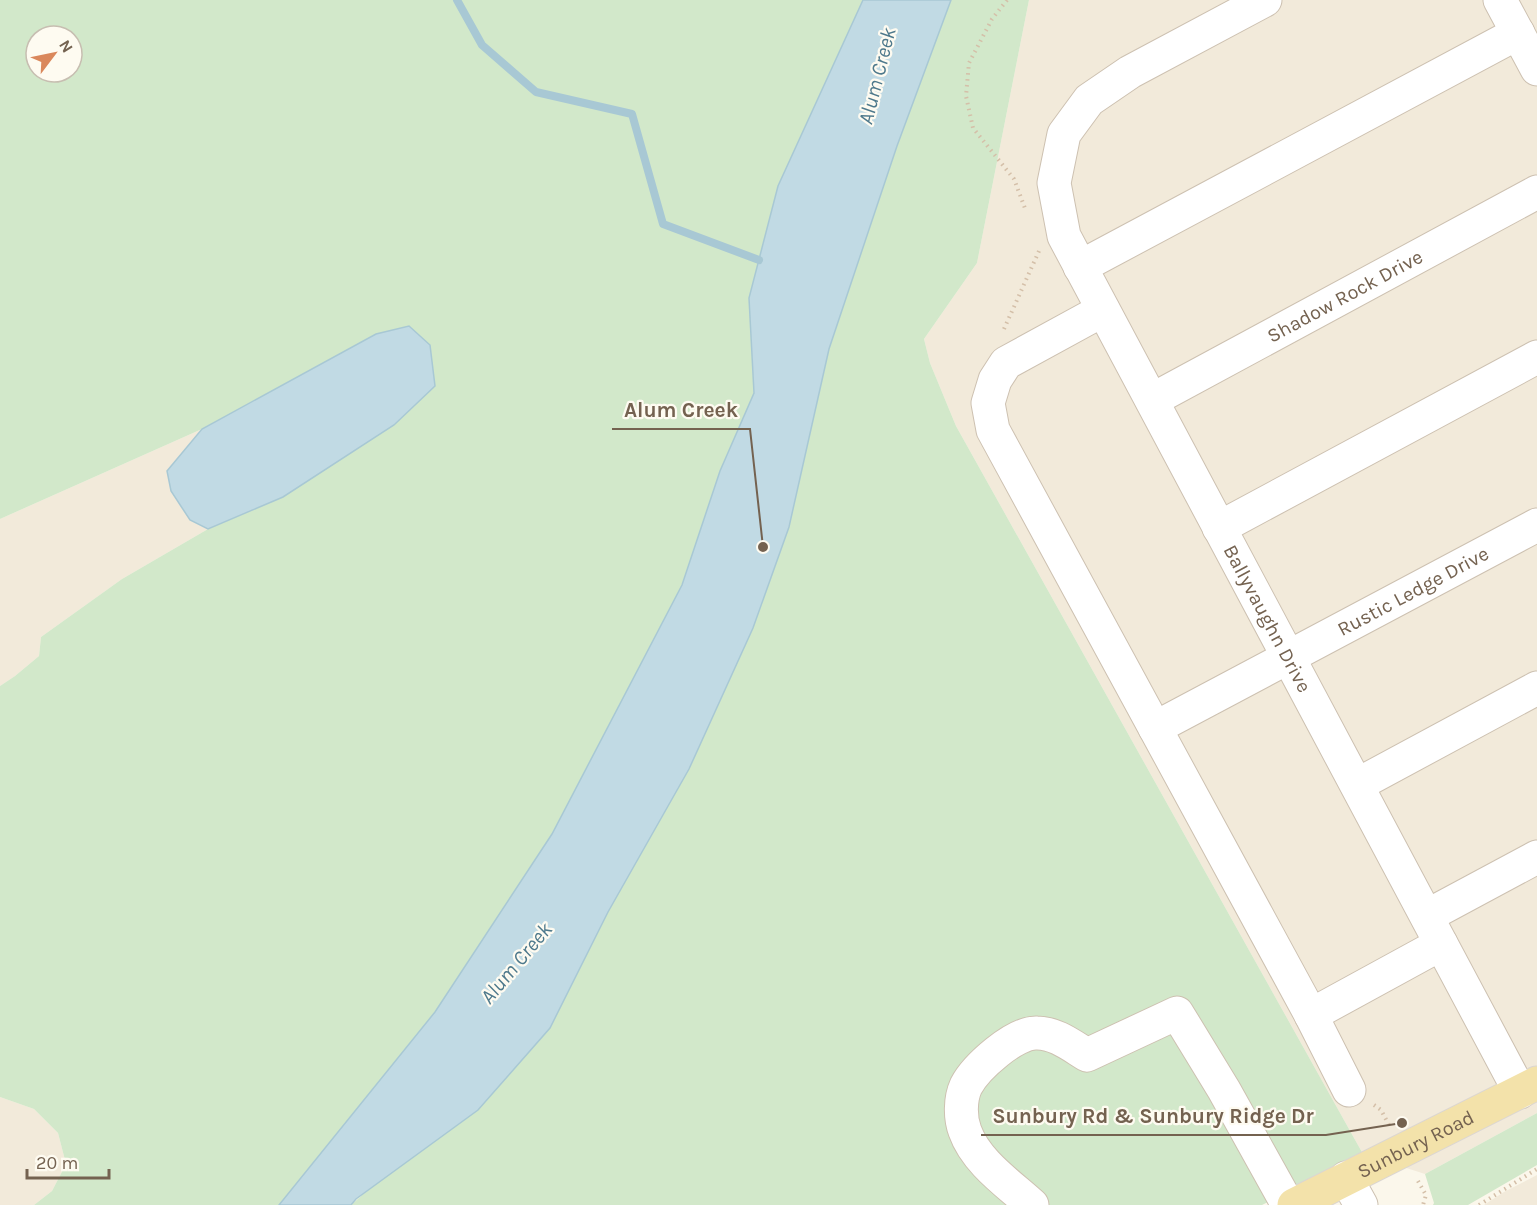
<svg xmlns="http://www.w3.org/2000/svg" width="1537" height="1205" font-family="Karla,sans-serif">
  <rect width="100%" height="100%" fill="#fbf7eb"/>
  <!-- residential -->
  <g fill="#f2eada">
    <polygon points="1029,0 1537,0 1537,1113 1425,1174 1363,1154 956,426 930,363 924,339 977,263"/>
    <polygon points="202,429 167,471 171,491 190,520 208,529 122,579 41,637 39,656 15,676 0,686 0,519"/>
    <polygon points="0,1097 34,1109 58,1133 66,1164 52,1191 34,1205 0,1205"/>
    <polygon points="1537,1175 1537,1205 1484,1205 1504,1192"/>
  </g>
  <!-- green -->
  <g fill="#d2e8ca" fill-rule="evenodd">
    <path d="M0,0h863l-85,186 -29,112 5,95 -34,78 -38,114 -130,249 -117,178 -156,193h-245l18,-14 14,-27 -8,-31 -24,-24 -34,-12v-411l15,-10 24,-20 2,-19 81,-58 86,-50 75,-32 93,-163 -174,95 -202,90zM36,36h36v36h-36z"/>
    <polygon points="951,0 1029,0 977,263 924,339 930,363 956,426 1363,1154 1262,1205 351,1205 550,1028 608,912 689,769 753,628 789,527 829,349 897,146"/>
    <polygon points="1537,1113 1537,1165 1468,1205 1433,1205 1434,1203 1425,1174"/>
  </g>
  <!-- water -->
  <g fill="#c1dae4" stroke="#a8c8d4" stroke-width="1.5">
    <polygon points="863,0 951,0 897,146 829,349 789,527 753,628 689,769 608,912 550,1028 478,1110 356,1199 351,1205 279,1205 435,1012 552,834 682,585 720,471 754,393 749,298 778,186"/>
    <polygon points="409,326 430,345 435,386 394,425 283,497 208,529 190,520 171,491 167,471 202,429 376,334"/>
  </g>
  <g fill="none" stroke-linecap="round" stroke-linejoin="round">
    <!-- stream -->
    <polyline stroke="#a8c8d4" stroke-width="8" points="457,0 482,45 536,92 632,114 663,224 759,260"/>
    <defs>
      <g id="minor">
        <path id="s1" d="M1265,0l-135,72 -41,28 -25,34 -10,49 10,53 456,856"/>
        <polyline points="1500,0 1537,69"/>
        <polyline points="1080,267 1518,33"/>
        <polyline points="1103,310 1006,363 995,380 988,403 993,430 1311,1015 1349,1090"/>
        <path id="s2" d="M1152,400l385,-208"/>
        <polyline points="1219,528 1537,357"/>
        <path id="s3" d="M1155,728l382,-203"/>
        <polyline points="1357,785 1537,688"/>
        <polyline points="1427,916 1537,857"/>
        <polyline points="1311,1015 1441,944"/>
        <polyline points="1346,1178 1361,1205"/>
        <path d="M1032,1205c-23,-21 -56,-43 -67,-74 -5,-13 -5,-32 1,-45 10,-19 49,-54 71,-53 19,0 35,13 50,22l90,-42 47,77 64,115"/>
      </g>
      <g id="major">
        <path id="s4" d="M1294,1205l243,-122"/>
      </g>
    </defs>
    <!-- minor casing -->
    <use href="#minor" stroke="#cdc1b1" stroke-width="35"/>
    <!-- major casing -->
    <use href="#major" stroke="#dbd6d2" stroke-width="35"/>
    <!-- path -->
    <g stroke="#d4bfa8" stroke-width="4" stroke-dasharray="1.5 4.5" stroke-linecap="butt">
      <polyline points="1007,0 992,19 969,63 966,96 973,128 1014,179 1026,211"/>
      <polyline points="1004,329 1039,251"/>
      <polyline points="1374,1105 1381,1110 1389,1125"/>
      <polyline points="1418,1181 1426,1195 1423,1205"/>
      <polyline points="1479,1205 1537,1169"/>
    </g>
    <!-- minor -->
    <use href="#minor" stroke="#fff" stroke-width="33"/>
    <!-- major -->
    <use href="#major" stroke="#f3e2aa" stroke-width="33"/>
  </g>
  <g text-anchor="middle" stroke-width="4.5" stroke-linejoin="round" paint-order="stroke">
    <!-- street labels -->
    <g font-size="20" fill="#746250" stroke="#fefbf1">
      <text dy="7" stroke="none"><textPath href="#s2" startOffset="219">Shadow Rock Drive</textPath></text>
      <text dy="7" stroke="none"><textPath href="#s3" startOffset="292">Rustic Ledge Drive</textPath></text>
      <text dy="7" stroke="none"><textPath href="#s1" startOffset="782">Ballyvaughn Drive</textPath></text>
      <text dy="7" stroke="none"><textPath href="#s4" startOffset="136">Sunbury Road</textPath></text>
    </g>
    <!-- water labels -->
    <g font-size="21" font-style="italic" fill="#4e798c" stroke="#fefbf1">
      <text transform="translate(877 76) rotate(-76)" y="7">Alum Creek</text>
      <text transform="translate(516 963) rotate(-50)" y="7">Alum Creek</text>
    </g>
  </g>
  <!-- callouts -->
  <path fill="none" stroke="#746250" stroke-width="2" d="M763 547L750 429H612M1402 1123L1326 1135H981"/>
  <g fill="#746250" stroke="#fefbf1" stroke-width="2">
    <circle cx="763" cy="547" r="6"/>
    <circle cx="1402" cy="1123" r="6"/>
  </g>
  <g font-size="21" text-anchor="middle" font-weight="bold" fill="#746250" stroke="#fefbf1" stroke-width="4.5" stroke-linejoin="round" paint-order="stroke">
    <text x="681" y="417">Alum Creek</text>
    <text x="1153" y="1123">Sunbury Rd &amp; Sunbury Ridge Dr</text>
  </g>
  <!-- north arrow -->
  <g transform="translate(54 54) rotate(58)"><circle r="28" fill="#fefbf1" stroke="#c7beb1" stroke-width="1.5"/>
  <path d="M0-4.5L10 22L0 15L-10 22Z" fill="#da885c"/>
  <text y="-9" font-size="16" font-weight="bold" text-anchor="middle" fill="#746250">N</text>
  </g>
  <!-- scale -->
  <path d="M27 1169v9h82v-9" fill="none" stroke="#746250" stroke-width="3"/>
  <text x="36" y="1169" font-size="18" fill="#746250" stroke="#fefbf1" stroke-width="4.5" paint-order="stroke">20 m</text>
</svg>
